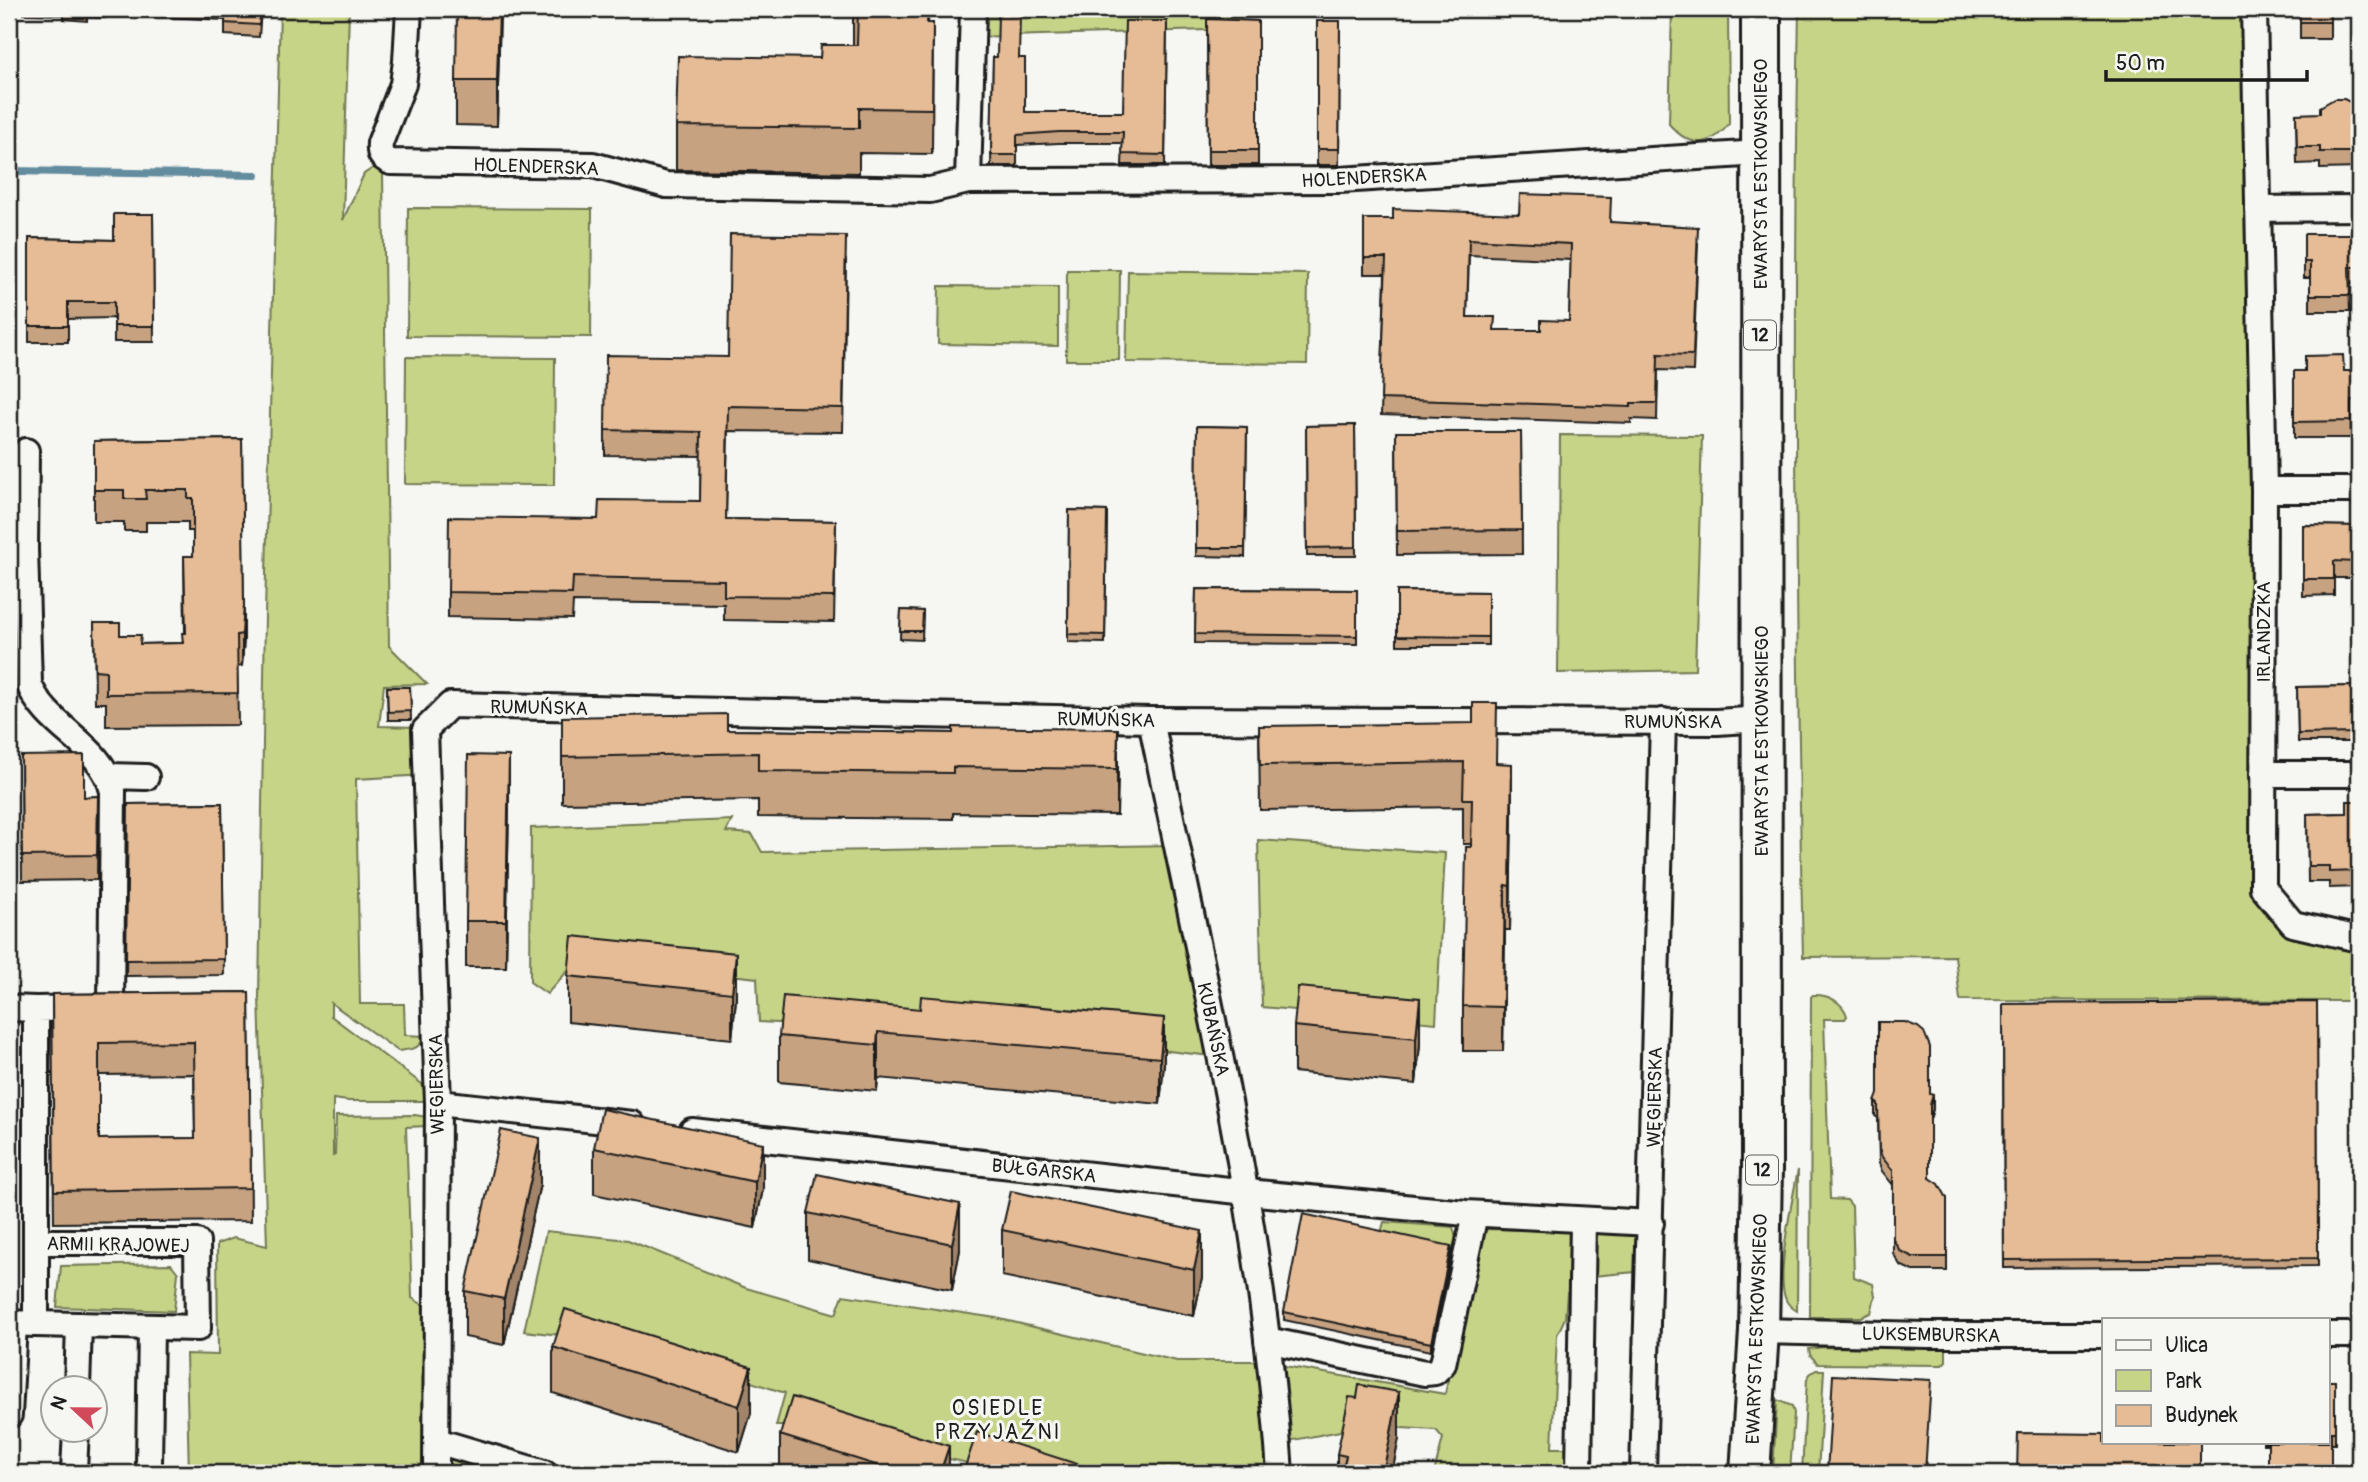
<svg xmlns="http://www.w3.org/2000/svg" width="2368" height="1482" font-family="Pangolin,sans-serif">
  <rect width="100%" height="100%" fill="#f6f6f2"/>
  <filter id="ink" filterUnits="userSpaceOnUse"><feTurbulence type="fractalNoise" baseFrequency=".0143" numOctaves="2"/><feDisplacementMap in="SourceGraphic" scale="14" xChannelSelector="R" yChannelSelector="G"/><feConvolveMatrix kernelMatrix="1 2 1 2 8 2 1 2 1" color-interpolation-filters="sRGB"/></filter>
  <g filter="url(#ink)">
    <!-- green -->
    <g fill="#c6d488" stroke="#717852" stroke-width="2">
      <path d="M280,9h69l-6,211 21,-46 12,-8 7,7 6,473 38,38 -43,1 -5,41 38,1 10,48 -71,4 4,225h44l1,31 19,1c-3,14 -14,13 -26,15l-67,-48v13l91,68 5,17h-79l-15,-2v57l2,-1 1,-39 79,-1 12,2v9l-21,1 6,171 16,10 9,133 107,32h-124l-6,-2 1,2 -47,-2 -1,2h-178l-3,-119 32,1 -1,-111 17,-6 33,8 -8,-249 6,-382z"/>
      <polygon points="973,9 1241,9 1241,29 972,37"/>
      <path d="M1672,9h56l1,115c-20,25 -40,23 -60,0z"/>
      <path d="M1799,9h455l9,879 30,36 66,15v77h-6v-15l-393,-1 -5,-44 -152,1c-7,-316 -10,-632 -4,-948z"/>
      <polygon points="408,208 592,209 591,337 407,336"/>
      <polygon points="1067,270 1120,270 1119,360 1066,360"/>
      <polygon points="1128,271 1308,274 1307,364 1126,362"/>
      <polygon points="939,286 1058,287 1058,346 938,344"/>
      <polygon points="406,357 555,358 554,485 405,484"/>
      <polygon points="1560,435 1702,436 1695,670 1558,673"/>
      <polygon points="732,820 726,832 752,834 762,852 1176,845 1220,1057 879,1017 886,1029 759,1022 757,978 579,958 547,994 530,982 531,828"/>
      <polygon points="1258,840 1445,853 1436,1023 1262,1007"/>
      <path d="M1813,995c15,-1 30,7 34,21l-2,3h-21l6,180 17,1 5,6 2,71 19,7 2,12 -4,17 -10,4h-51l1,-320z"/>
      <path d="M1798,1170l-1,141c-5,-3 -9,-6 -11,-11 -11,-23 7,-103 12,-130z"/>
      <polygon points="1384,1222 1453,1227 1456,1238 1454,1247 1381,1233"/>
      <polygon points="1482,1229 1641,1232 1635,1272 1582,1277 1581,1288 1567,1293 1565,1318 1557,1335 1552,1448 1580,1448 1579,1473 1434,1473 1443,1438 1436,1430 1366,1426 1278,1443 1280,1473 1050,1473 968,1463 799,1426 776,1426 785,1393 627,1342 524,1331 546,1231 628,1240 746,1288 836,1314 843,1295 996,1318 1177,1361 1256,1361 1445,1394"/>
      <polygon points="171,1264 178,1273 174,1311 57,1307 61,1266"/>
      <polygon points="1823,1347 1946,1348 1946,1361 1942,1365 1818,1364 1810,1355 1809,1349"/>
      <polygon points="1816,1370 1824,1370 1818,1473 1802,1473 1807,1379 1810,1374"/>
      <polygon points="1777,1400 1792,1406 1794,1413 1790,1473 1773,1473"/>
    </g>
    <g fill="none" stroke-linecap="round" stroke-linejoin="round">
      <!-- stream -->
      <polyline stroke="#638c9e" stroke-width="8" points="9,171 256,175"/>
      <defs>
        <g id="street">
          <path d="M409,9l-3,52 -3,23 -23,59c-1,11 1,15 11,19l202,3 73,20 264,5 38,-9 5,-172"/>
          <polyline points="2254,9 2264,490 2263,888 2293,924 2359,939"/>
          <polyline points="968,181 1340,180 1760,153"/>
          <polyline points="2258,209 2359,208"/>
          <polyline points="2264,490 2359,490"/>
          <path d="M9,549h16l4,135c18,45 72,59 84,107l-2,217"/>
          <polyline points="25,549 26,451"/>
          <path d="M1151,720c50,250 112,499 129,753"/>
          <polyline points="2263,774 2359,774"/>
          <polyline points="109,776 146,777"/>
          <polyline points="9,1008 36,1009"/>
          <polyline points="438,1103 632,1124"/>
          <polyline points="692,1131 1247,1192 1466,1213 1651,1223"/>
          <polyline points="9,1323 36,1324 36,1009 85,1008"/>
          <polyline points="36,1324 198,1328 197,1242 36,1242"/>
          <polyline points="1759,1331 1927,1335 2104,1335"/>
          <polyline points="2328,1335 2359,1335"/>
          <polyline points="1267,1340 1425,1373 1435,1372 1443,1364 1475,1214"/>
          <polyline points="77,1388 79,1325"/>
          <polyline points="9,1415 14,1324"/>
          <polyline points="437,1441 544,1473"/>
          <polyline points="149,1464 151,1327"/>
          <polyline points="74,1470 76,1430"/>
          <polyline points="436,1473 438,1103 425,730 450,705 1151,720 1717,722 1762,719"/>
          <polyline points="1579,1473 1583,1220"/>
          <polyline points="1643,1473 1663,721"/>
        </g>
        <polyline id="primary" points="1750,1473 1759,1331 1762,1169 1761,9"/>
      </defs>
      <!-- street casing -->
      <use href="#street" stroke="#1c1c1c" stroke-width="30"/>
      <!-- primary casing -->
      <use href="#primary" stroke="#1c1c1c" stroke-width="44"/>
      <!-- street -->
      <use href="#street" stroke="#f6f6f2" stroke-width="24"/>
      <!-- primary -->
      <use href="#primary" stroke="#f6f6f2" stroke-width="38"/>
    </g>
    <!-- wall -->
    <g fill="#c6a281" stroke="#1c1c1c" stroke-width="2" fill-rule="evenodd">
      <polygon points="24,9 261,9 259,37 225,35 225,20 105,14 105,18 87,17 87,21 64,19 64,15 24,14"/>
      <polygon points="500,9 497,126 456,125 456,81"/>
      <polygon points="853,9 929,9 928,23 933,23 932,154 859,153 859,173 676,170 676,126 820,58 853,45"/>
      <polygon points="2300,9 2347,9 2347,14 2330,14 2330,39 2300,39"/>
      <polygon points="1207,19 1258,21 1258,165 1208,165"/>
      <polygon points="1167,21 1165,165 1122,165 1123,143 1059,143 1017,145 1017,166 991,166 993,57 1020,58 1025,112 1123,112"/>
      <polygon points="1317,21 1340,21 1339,165 1317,165"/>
      <polygon points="2296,114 2358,120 2359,168 2320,169 2320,163 2297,164"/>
      <polygon points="153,214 154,342 114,342 114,318 68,319 68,342 29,342 29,238 114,240"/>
      <path d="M1364,219l247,3 87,21 -5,128 -35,-1 -1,50 -26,-1v4l-250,-8 4,-141h-21zM1469,255l102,5 -2,61 -28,9h-46l-28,-13z"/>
      <polygon points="2304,234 2359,234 2359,283 2349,284 2350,311 2310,311 2310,278 2304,278"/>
      <polygon points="846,261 843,432 728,431 726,519 836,521 834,622 724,620 724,604 573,602 572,619 448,617 448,592 598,519 700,501 701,456 605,455 605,430 728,357"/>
      <polygon points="2294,371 2359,371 2359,417 2351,417 2351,438 2294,438"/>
      <polygon points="1355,425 1356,556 1307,556 1306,426"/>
      <polygon points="1197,426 1247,427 1245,557 1196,556"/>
      <polygon points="1396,432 1521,432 1522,554 1397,555"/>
      <polygon points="242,439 244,637 242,666 237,667 238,725 106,726 106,703 95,703 94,623 141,644 182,643 185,633 184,556 193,556 193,531 188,531 188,522 146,522 146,531 124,531 124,522 94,522 94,441"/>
      <polygon points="1069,510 1107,511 1105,643 1068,642"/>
      <polygon points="2303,525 2357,526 2356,578 2334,578 2334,595 2303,596"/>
      <polygon points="1196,589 1357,590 1357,644 1195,643"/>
      <polygon points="1397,591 1488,592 1488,645 1397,645"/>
      <polygon points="901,610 923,611 922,640 900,639"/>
      <polygon points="2359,686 2359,742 2298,742 2297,687"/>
      <polygon points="387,687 410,687 411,720 388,720"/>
      <polygon points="562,717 727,730 953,733 1118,729 1117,815 953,813 953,819 758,817 758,800 562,803"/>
      <polygon points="1259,726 1497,763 1512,808 1510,930 1505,930 1503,1051 1463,1051 1463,1006 1471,844 1463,844 1463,807 1260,810"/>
      <polygon points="21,756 84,797 98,796 97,880 22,881"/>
      <polygon points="2359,801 2359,887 2329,888 2329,882 2308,882 2307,814 2347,813"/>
      <polygon points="509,802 506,967 466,967 466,921"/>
      <polygon points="222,803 224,975 126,976 128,804"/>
      <polygon points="736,953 736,999 732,1039 568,1022 568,976"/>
      <path d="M249,992l2,229 -197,2 -2,-229zM194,1074l1,64 -96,1v-64z"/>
      <polygon points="1420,998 1420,1044 1416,1084 1294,1072 1294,1026"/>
      <polygon points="2317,1002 2318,1266 2004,1268 2003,1004"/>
      <polygon points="920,1009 1164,1018 1164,1064 1160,1104 878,1078 877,1091 779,1082 779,1036"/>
      <polygon points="1930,1094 1933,1109 1930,1119 1930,1178 1947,1198 1947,1271 1913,1271 1900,1265 1893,1253 1893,1185 1882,1171 1879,1163 1878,1118 1875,1116 1875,1102"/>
      <polygon points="763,1143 763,1189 755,1228 594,1194 594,1148"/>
      <polygon points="540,1184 504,1345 465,1337 465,1291"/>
      <polygon points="960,1204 960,1250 952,1290 808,1259 808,1213"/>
      <polygon points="1002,1230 1202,1231 1202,1277 1194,1316 1002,1276"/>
      <polygon points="1451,1254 1431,1351 1284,1320 1284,1312"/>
      <polygon points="553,1347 751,1367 751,1413 739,1452 553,1393"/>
      <polygon points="2335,1381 2335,1444 2263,1444 2263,1442 2328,1442"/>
      <polygon points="780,1435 949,1473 780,1473"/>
      <polygon points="1399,1438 1392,1473 1337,1473 1337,1454"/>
    </g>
    <!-- shaded-wall -->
    <g fill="#a18469" stroke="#1c1c1c" stroke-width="2">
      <polygon points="499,9 500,9 497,126 497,81"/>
      <polygon points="244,605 244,637 242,666 242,634"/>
      <polygon points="1118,729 1118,775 1117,815 1117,769"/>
      <polygon points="509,756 509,802 506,967 506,921"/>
      <polygon points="1512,764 1512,808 1510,930 1510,886"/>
      <polygon points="1505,885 1505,930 1503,1051 1503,1007"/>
      <polygon points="736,953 736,999 732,1039 732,993"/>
      <polygon points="1420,998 1420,1044 1416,1084 1416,1038"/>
      <polygon points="1164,1018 1164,1064 1160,1104 1160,1058"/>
      <polygon points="878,1032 878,1078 877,1091 877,1045"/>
      <polygon points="1933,1095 1933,1109 1930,1119 1930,1105"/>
      <polygon points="540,1138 540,1184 504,1345 504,1299"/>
      <polygon points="763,1143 763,1189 755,1228 755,1182"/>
      <polygon points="960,1204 960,1250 952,1290 952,1244"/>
      <polygon points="1202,1231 1202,1277 1194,1316 1194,1270"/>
      <polygon points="1451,1246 1451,1254 1431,1351 1431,1343"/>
      <polygon points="751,1367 751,1413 739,1452 739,1406"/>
      <polygon points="1399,1392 1399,1438 1392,1473 1383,1473"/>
      <polygon points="949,1446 949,1473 940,1473"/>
    </g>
    <!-- building -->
    <g fill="#e6bc96" stroke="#1c1c1c" stroke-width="2" fill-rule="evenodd">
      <polygon points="226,9 261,9 259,25 225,23"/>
      <polygon points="457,9 499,9 497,81 456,81"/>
      <polygon points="858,9 928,9 927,23 933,23 932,109 859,108 859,128 676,126 678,56 820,58 821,45 857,45"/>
      <rect x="2300" y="9" width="30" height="13"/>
      <polygon points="998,13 1020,13 1019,58 1025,58 1025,112 1123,112 1125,21 1167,21 1165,155 1122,154 1123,132 1059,132 1017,135 1017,155 991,155 993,57 997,57"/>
      <polygon points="1207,19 1258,21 1258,150 1208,150"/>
      <polygon points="1317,21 1340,21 1339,149 1317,149"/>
      <polygon points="2334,99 2344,99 2354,104 2354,120 2358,120 2359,152 2320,152 2320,147 2297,147 2296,114 2320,113 2320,107"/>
      <path d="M1520,194l91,3 -1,25 88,5 -5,128 -35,-1 -1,49h-26v4l-250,-8 5,-141h-22v-39h29v-10l126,5zM1469,239l102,5 -2,77 -28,-1v10h-47l1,-13h-28z"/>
      <polygon points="114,214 153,214 154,326 114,326 114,302 68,302 68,326 29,326 29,238 114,240"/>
      <polygon points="730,234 846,236 843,408 728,406 726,519 836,521 834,597 724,596 724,580 573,577 572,594 448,592 449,517 598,519 599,500 700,501 701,432 605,430 606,355 728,357"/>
      <polygon points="2304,234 2359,234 2359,267 2349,267 2350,295 2310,295 2310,262 2304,262"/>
      <polygon points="2343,355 2344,371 2359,371 2359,401 2351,400 2351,421 2294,422 2294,371 2305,371 2305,356"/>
      <polygon points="1355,425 1356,547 1307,548 1306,426"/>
      <polygon points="1197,426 1247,427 1245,548 1196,548"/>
      <polygon points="1396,432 1521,432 1522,530 1397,531"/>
      <polygon points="242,439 244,605 242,634 237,635 238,693 106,694 106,671 95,670 94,623 120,623 120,635 141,635 140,644 183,643 182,633 186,633 184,556 193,556 193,498 188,498 188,490 145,490 146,499 124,499 124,490 94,490 94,441"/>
      <polygon points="1069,510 1107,511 1105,635 1068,634"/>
      <polygon points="2303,525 2357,526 2356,562 2334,561 2334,579 2303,579"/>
      <polygon points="1196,589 1357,590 1357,636 1195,634"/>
      <polygon points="1397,591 1488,592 1488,637 1397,636"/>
      <polygon points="901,610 923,611 922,631 900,631"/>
      <polygon points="2359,686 2359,733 2298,734 2297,687"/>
      <polygon points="387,687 410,687 411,711 388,712"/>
      <polygon points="1473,703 1497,703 1496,763 1512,764 1510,886 1505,885 1503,1007 1463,1006 1466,847 1471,847 1472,799 1463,799 1464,762 1260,765 1259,726 1473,723"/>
      <polygon points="727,714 727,730 953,733 953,727 1118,729 1117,769 953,767 953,773 758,771 758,753 562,757 562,717"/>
      <polygon points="84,755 84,797 98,796 97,855 22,856 21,756"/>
      <polygon points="468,755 509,756 506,921 466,921"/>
      <polygon points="2347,801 2359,801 2359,871 2329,872 2329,866 2308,866 2307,814 2347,813"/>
      <polygon points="222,803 224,959 126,960 128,804"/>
      <polygon points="572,936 736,953 732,993 568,976"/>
      <polygon points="1298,987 1420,998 1416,1038 1294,1026"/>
      <path d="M249,992l2,196 -197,3 -2,-197zM194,1042l1,96 -96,1v-96z"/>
      <polygon points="783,996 920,1009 921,996 1164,1018 1160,1058 878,1032 877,1045 779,1036"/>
      <polygon points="2317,1002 2318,1258 2004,1260 2003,1004"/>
      <polygon points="1878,1022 1905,1022 1918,1027 1924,1032 1930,1047 1930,1094 1933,1095 1930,1105 1930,1178 1939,1184 1947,1198 1947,1257 1913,1257 1900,1251 1893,1239 1893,1171 1882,1157 1879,1149 1878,1104 1875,1102 1878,1094"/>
      <polygon points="602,1109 763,1143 755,1182 594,1148"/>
      <polygon points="501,1130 540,1138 504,1299 465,1291"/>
      <polygon points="817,1174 960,1204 952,1244 808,1213"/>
      <polygon points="1011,1191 1202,1231 1194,1270 1002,1230"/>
      <polygon points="1303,1214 1451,1246 1431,1343 1284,1312"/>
      <polygon points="565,1309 751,1367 739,1406 553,1347"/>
      <polygon points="1833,1375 1931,1380 1925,1473 1827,1473"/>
      <polygon points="2328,1381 2335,1381 2335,1432 2331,1432 2331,1473 2268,1473 2268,1442 2328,1442"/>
      <polygon points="1359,1385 1399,1392 1383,1473 1342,1473 1346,1456 1337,1454 1349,1397 1357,1398"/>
      <polygon points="792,1397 949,1446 940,1473 901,1473 780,1435"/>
      <polygon points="977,1432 1105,1473 974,1473 964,1470"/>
      <polygon points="2018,1433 2104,1434 2104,1442 2200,1442 2200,1473 2017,1473"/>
      <polygon points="397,1470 397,1473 374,1473 374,1471"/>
    </g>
  </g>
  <g text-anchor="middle" stroke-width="6" stroke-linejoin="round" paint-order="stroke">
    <!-- shield labels -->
    <g fill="#f6f6f2" stroke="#5d5d5c" stroke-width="2">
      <rect x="1744" y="320.5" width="32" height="29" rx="5"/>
      <rect x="1746" y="1155.5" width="32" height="29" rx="5"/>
    </g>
    <g font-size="18" font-weight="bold" fill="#1c1c1c">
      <text x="1760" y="341">12</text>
      <text x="1762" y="1176">12</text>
    </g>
    <!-- street labels -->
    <g font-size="19" fill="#1c1c1c" stroke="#f6f6f2">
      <text transform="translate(536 166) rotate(2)" y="7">HOLENDERSKA</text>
      <text transform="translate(1760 174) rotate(-90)" y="7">EWARYSTA ESTKOWSKIEGO</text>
      <text transform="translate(1364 177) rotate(-3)" y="7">HOLENDERSKA</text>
      <text transform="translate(2263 632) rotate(-90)" y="7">IRLANDZKA</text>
      <text transform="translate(539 707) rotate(1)" y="7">RUMUŃSKA</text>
      <text transform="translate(1106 719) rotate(1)" y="7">RUMUŃSKA</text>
      <text x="1673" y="728">RUMUŃSKA</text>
      <text transform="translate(1761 741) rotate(-90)" y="7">EWARYSTA ESTKOWSKIEGO</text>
      <text transform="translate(1214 1029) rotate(78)" y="7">KUBAŃSKA</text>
      <text transform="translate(436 1084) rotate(-91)" y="7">WĘGIERSKA</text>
      <text transform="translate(1654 1097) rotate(-89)" y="7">WĘGIERSKA</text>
      <text transform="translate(1044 1170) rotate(6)" y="7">BUŁGARSKA</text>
      <text transform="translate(118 1244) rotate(1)" y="7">ARMII KRAJOWEJ</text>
      <text transform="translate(1756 1329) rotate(-88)" y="7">EWARYSTA ESTKOWSKIEGO</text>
      <text transform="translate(1931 1334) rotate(1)" y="7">LUKSEMBURSKA</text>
    </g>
    <!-- neighbourhood labels -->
    <g font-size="21" letter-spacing="2" fill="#1c1c1c" stroke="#f6f6f2">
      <text x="998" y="1415">OSIEDLE<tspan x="998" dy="24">PRZYJAŹNI</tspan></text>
    </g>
  </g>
  <!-- margin -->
  <rect width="2368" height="1482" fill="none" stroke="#f6f6f2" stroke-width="35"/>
  <rect x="18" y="18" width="2333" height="1447" fill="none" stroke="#1c1c1c" stroke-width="2.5" filter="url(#ink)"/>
  <!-- legend -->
  <rect x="2102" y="1318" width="228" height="126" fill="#f6f6f2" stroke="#9f9f9c" stroke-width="2"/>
  <rect x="2116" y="1340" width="35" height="10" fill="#f6f6f2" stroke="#9f9f9c" stroke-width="2"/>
  <text x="2165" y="1352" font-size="21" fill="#1c1c1c">Ulica</text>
  <rect x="2116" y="1370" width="35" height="21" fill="#c6d488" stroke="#9f9f9c" stroke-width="2"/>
  <text x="2165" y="1388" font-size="21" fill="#1c1c1c">Park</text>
  <rect x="2116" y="1405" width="35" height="21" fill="#e6bc96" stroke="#9f9f9c" stroke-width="2"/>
  <text x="2165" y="1422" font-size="21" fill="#1c1c1c">Budynek</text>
  <!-- north arrow -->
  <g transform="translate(74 1409) rotate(292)"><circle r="33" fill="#f6f6f2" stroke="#9f9f9c" stroke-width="2"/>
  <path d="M0-5L12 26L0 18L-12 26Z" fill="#d1495b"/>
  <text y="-10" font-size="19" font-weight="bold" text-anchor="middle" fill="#1c1c1c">N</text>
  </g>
  <!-- scale -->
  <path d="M2106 70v10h201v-10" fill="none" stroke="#1c1c1c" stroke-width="3.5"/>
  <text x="2116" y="70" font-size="21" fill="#1c1c1c" stroke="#f6f6f2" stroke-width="5" paint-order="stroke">50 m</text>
</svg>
